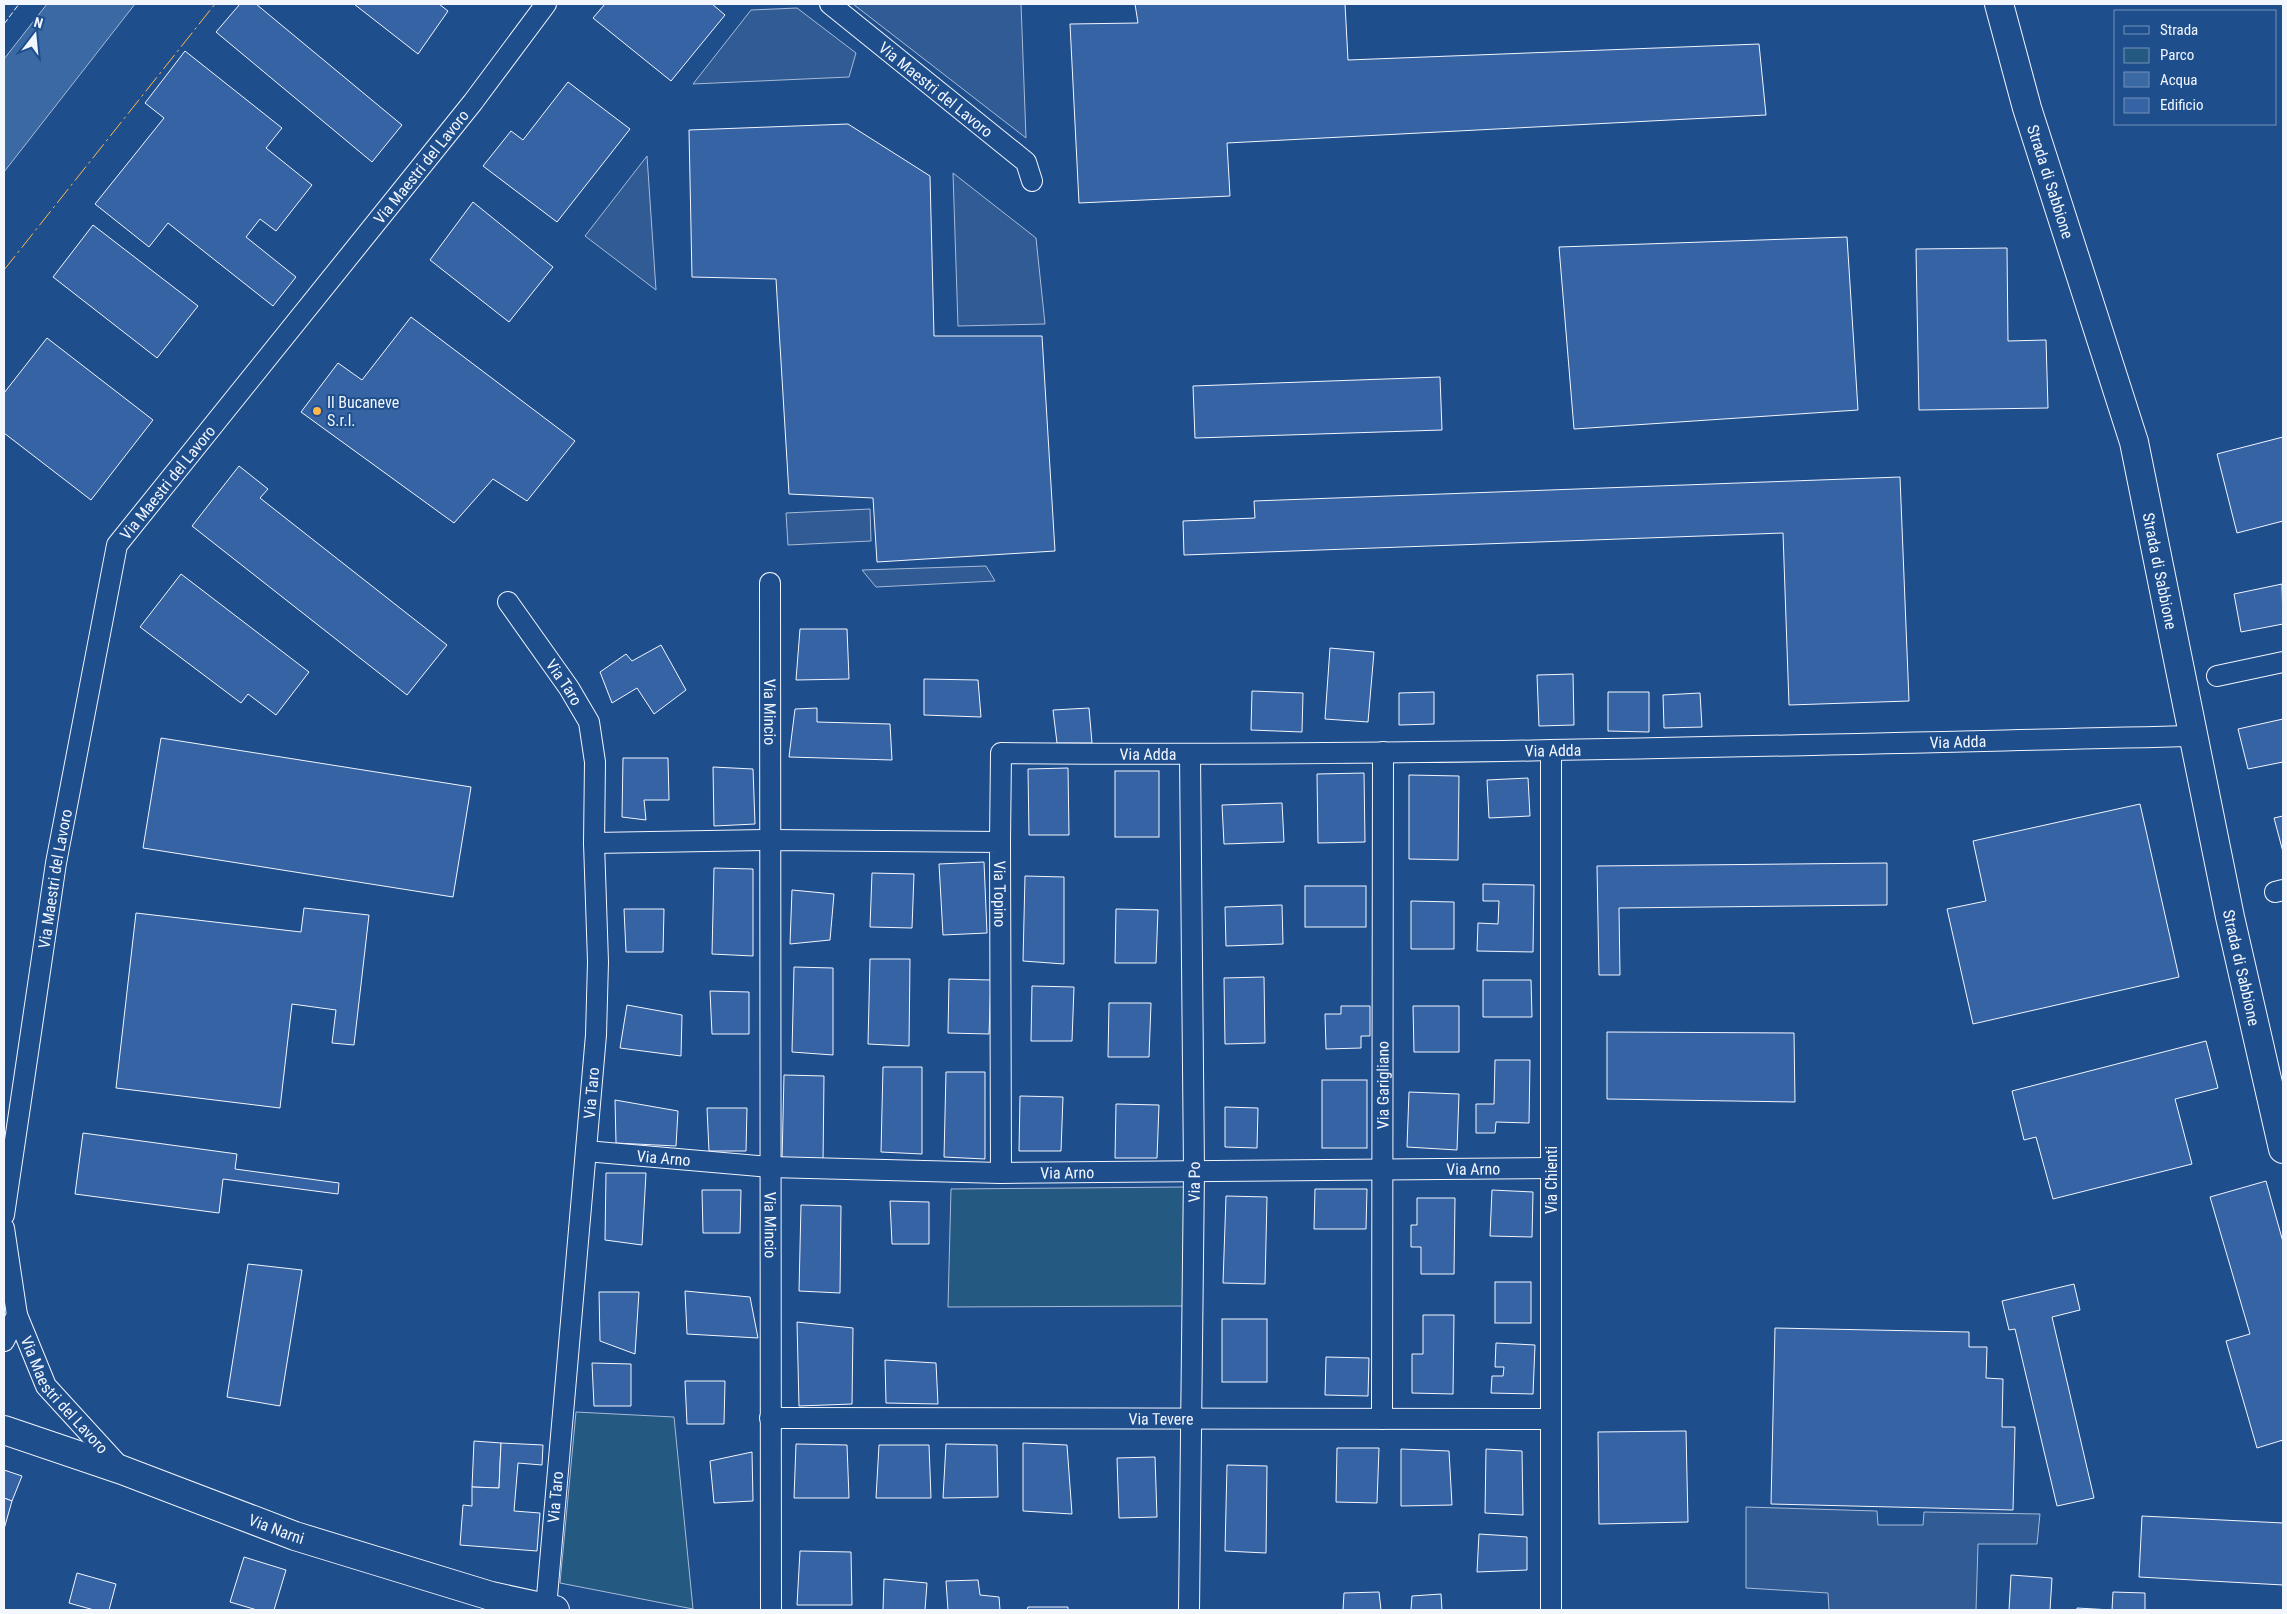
<svg xmlns="http://www.w3.org/2000/svg" width="2287" height="1614" font-family="'Roboto Condensed',sans-serif">
  <rect width="100%" height="100%" fill="#1f4e8c"/>
  <!-- green -->
  <g fill="#245a82" stroke="#a8bbd7">
    <polygon points="1186,1187 1184,1306 948,1307 951,1189"/>
    <polygon points="576,1412 674,1417 693,1609 560,1583"/>
  </g>
  <!-- parking -->
  <g fill="#305b95" stroke="#a8bbd7">
    <polygon points="853,4 1021,4 1026,138"/>
    <polygon points="797,8 856,53 849,77 693,84 751,10"/>
    <polygon points="647,156 656,290 585,236"/>
    <polygon points="953,173 1036,238 1045,324 958,326"/>
    <polygon points="870,509 871,541 788,545 786,513"/>
    <polygon points="986,566 995,581 876,587 862,570"/>
    <polygon points="1746,1507 1877,1511 1878,1525 1923,1525 1924,1512 2040,1514 2037,1544 1978,1544 1976,1610 1829,1610 1828,1593 1746,1588"/>
  </g>
  <!-- water -->
  <polygon fill="#3b69a3" stroke="#a8bbd7" points="47,4 135,4 4,172 4,59"/>
  <!-- building -->
  <g fill="#3563a3" stroke="#f2f6ff">
    <polygon points="240,4 256,4 402,125 372,162 216,32"/>
    <polygon points="354,4 439,4 448,11 418,54"/>
    <polygon points="605,4 712,4 725,15 671,81 593,18"/>
    <polygon points="1135,4 1345,4 1348,60 1759,44 1766,115 1227,143 1230,196 1079,203 1070,24 1138,23"/>
    <polygon points="185,51 282,128 266,148 312,185 276,231 260,219 246,237 296,277 273,306 168,223 149,247 95,204 164,118 145,103"/>
    <polygon points="568,82 630,129 557,222 483,166 511,131 523,140"/>
    <polygon points="848,124 930,176 934,336 1042,336 1055,551 877,562 873,498 789,494 776,279 692,277 689,130"/>
    <polygon points="473,202 553,267 509,322 430,260"/>
    <polygon points="93,225 198,306 157,358 53,277"/>
    <polygon points="1847,237 1858,410 1574,429 1559,247"/>
    <polygon points="2007,248 2008,341 2046,340 2048,408 1919,410 1916,249"/>
    <polygon points="411,317 575,441 527,501 493,479 454,523 301,412 338,363 362,380"/>
    <polygon points="47,338 153,420 91,500 4,433 4,393"/>
    <polygon points="1440,377 1442,430 1195,438 1193,386"/>
    <polygon points="2283,437 2283,521 2237,533 2217,454"/>
    <polygon points="239,466 268,489 260,498 447,645 407,695 192,526"/>
    <polygon points="1900,477 1909,701 1789,705 1783,533 1184,555 1183,521 1255,518 1254,501"/>
    <polygon points="181,574 309,672 276,715 248,694 241,703 140,627"/>
    <polygon points="2282,584 2283,624 2241,632 2234,594"/>
    <polygon points="800,629 847,629 849,679 796,680"/>
    <polygon points="661,645 686,690 654,714 637,688 612,703 600,672 626,654 632,661"/>
    <polygon points="1330,648 1374,652 1368,722 1325,719"/>
    <polygon points="1573,674 1574,725 1539,726 1537,675"/>
    <polygon points="924,679 978,680 981,717 924,715"/>
    <polygon points="1252,691 1303,693 1302,732 1251,730"/>
    <polygon points="1434,692 1434,724 1399,725 1399,693"/>
    <polygon points="1608,692 1649,692 1649,732 1608,731"/>
    <polygon points="1700,693 1702,727 1664,728 1663,695"/>
    <polygon points="817,708 817,722 890,724 892,760 789,757 795,709"/>
    <polygon points="1089,708 1092,743 1057,743 1053,710"/>
    <polygon points="2283,719 2283,762 2248,769 2238,729"/>
    <polygon points="161,738 471,787 453,897 143,848"/>
    <polygon points="623,758 668,758 669,800 644,800 646,820 622,817"/>
    <polygon points="713,767 753,769 755,824 714,826"/>
    <polygon points="1068,768 1069,835 1029,835 1028,769"/>
    <rect x="1115" y="771" width="44" height="66"/>
    <polygon points="1364,773 1365,842 1318,843 1317,774"/>
    <polygon points="1409,775 1459,776 1458,860 1409,859"/>
    <polygon points="1528,778 1530,816 1489,818 1487,780"/>
    <polygon points="1282,803 1284,842 1224,844 1222,805"/>
    <polygon points="2140,804 2179,977 1973,1024 1947,909 1986,901 1973,841"/>
    <polygon points="2283,816 2283,852 2274,818"/>
    <polygon points="984,862 987,933 943,935 939,864"/>
    <polygon points="1887,863 1887,905 1619,908 1620,975 1599,975 1597,866"/>
    <polygon points="714,868 753,869 753,956 712,954"/>
    <polygon points="872,873 914,874 912,928 870,927"/>
    <polygon points="1025,876 1064,877 1064,964 1023,961"/>
    <polygon points="1483,884 1534,885 1533,952 1477,951 1478,923 1498,924 1499,901 1483,901"/>
    <rect x="1305" y="886" width="61" height="41"/>
    <polygon points="792,890 834,894 830,940 790,944"/>
    <polygon points="1411,901 1454,902 1454,949 1411,949"/>
    <polygon points="1282,905 1283,944 1226,946 1225,907"/>
    <polygon points="304,908 369,915 354,1045 332,1043 336,1010 292,1004 280,1108 116,1088 136,913 301,932"/>
    <polygon points="624,909 664,909 663,952 626,952"/>
    <polygon points="1116,909 1158,910 1156,963 1115,963"/>
    <polygon points="870,959 910,959 909,1046 868,1044"/>
    <polygon points="794,967 833,968 833,1055 792,1052"/>
    <polygon points="1264,977 1265,1043 1225,1044 1224,978"/>
    <polygon points="949,979 991,980 989,1034 948,1033"/>
    <polygon points="1483,980 1531,980 1532,1017 1483,1017"/>
    <polygon points="1032,986 1074,987 1072,1041 1031,1041"/>
    <polygon points="710,991 749,992 749,1034 712,1034"/>
    <polygon points="1109,1003 1151,1003 1149,1057 1108,1057"/>
    <polygon points="627,1005 682,1015 681,1056 620,1048"/>
    <polygon points="1341,1006 1370,1006 1370,1036 1361,1036 1361,1048 1326,1049 1325,1014 1341,1014"/>
    <polygon points="1413,1006 1459,1006 1459,1052 1414,1052"/>
    <polygon points="1607,1032 1794,1033 1795,1102 1607,1099"/>
    <polygon points="2206,1041 2218,1088 2175,1099 2192,1164 2053,1199 2036,1137 2024,1140 2012,1091"/>
    <polygon points="1495,1060 1530,1060 1529,1123 1496,1122 1495,1133 1476,1133 1476,1104 1494,1104"/>
    <polygon points="883,1067 922,1067 922,1154 881,1152"/>
    <polygon points="946,1072 985,1072 985,1159 944,1157"/>
    <polygon points="784,1075 824,1076 823,1163 782,1161"/>
    <rect x="1322" y="1080" width="45" height="68"/>
    <polygon points="1409,1092 1459,1094 1457,1150 1407,1147"/>
    <polygon points="1020,1096 1063,1097 1061,1151 1019,1151"/>
    <polygon points="615,1100 678,1111 676,1146 616,1143"/>
    <polygon points="1116,1104 1159,1105 1157,1158 1115,1158"/>
    <polygon points="1225,1107 1258,1108 1257,1148 1225,1147"/>
    <polygon points="707,1108 747,1108 746,1151 709,1151"/>
    <polygon points="83,1133 237,1154 235,1169 339,1183 338,1194 223,1179 219,1213 75,1194"/>
    <polygon points="606,1173 646,1173 642,1245 605,1240"/>
    <polygon points="2266,1181 2283,1242 2283,1440 2257,1448 2226,1341 2250,1334 2210,1197"/>
    <polygon points="1315,1189 1367,1189 1366,1229 1314,1229"/>
    <polygon points="702,1190 741,1190 740,1233 703,1233"/>
    <polygon points="1492,1190 1533,1192 1532,1237 1490,1236"/>
    <polygon points="1226,1196 1267,1197 1265,1284 1223,1283"/>
    <polygon points="1417,1198 1455,1198 1454,1274 1421,1274 1421,1247 1411,1247 1411,1225 1417,1225"/>
    <polygon points="890,1201 929,1202 929,1244 892,1244"/>
    <polygon points="801,1205 841,1206 840,1293 799,1291"/>
    <polygon points="248,1264 302,1270 280,1406 227,1397"/>
    <rect x="1495" y="1282" width="36" height="41"/>
    <polygon points="2074,1284 2080,1310 2052,1317 2094,1498 2057,1506 2015,1329 2009,1330 2002,1301"/>
    <polygon points="685,1291 750,1297 758,1338 687,1334"/>
    <polygon points="599,1292 639,1292 635,1354 600,1341"/>
    <polygon points="1423,1315 1454,1315 1453,1394 1412,1393 1412,1354 1423,1354"/>
    <rect x="1222" y="1319" width="45" height="63"/>
    <polygon points="797,1322 853,1328 852,1404 799,1406"/>
    <polygon points="1775,1328 1969,1332 1969,1347 1987,1347 1986,1378 2003,1379 2002,1427 2015,1427 2013,1510 1771,1504"/>
    <polygon points="1496,1343 1535,1345 1533,1394 1491,1393 1492,1376 1503,1376 1504,1367 1495,1367"/>
    <polygon points="1326,1357 1369,1358 1368,1396 1325,1395"/>
    <polygon points="885,1360 936,1363 938,1404 886,1403"/>
    <polygon points="592,1363 631,1364 631,1406 594,1406"/>
    <polygon points="685,1381 725,1381 724,1424 687,1424"/>
    <polygon points="1686,1431 1688,1522 1599,1524 1598,1432"/>
    <polygon points="474,1441 501,1443 499,1488 472,1487"/>
    <polygon points="501,1443 543,1445 542,1465 518,1463 514,1511 540,1513 537,1551 460,1545 463,1505 472,1506 472,1487 499,1488"/>
    <polygon points="1023,1443 1067,1445 1072,1514 1023,1511"/>
    <polygon points="796,1444 847,1445 849,1498 794,1498"/>
    <polygon points="946,1444 997,1445 998,1497 943,1498"/>
    <polygon points="879,1445 929,1445 931,1498 876,1498"/>
    <polygon points="1337,1448 1379,1448 1377,1503 1336,1502"/>
    <polygon points="1401,1449 1449,1451 1452,1505 1401,1506"/>
    <polygon points="1486,1449 1522,1451 1523,1515 1485,1513"/>
    <polygon points="752,1452 753,1501 714,1503 710,1461"/>
    <polygon points="1155,1457 1157,1517 1119,1518 1117,1458"/>
    <polygon points="1227,1465 1267,1466 1266,1553 1225,1551"/>
    <polygon points="4,1470 22,1476 12,1501 4,1498"/>
    <polygon points="4,1498 12,1501 4,1529"/>
    <polygon points="2142,1516 2283,1523 2283,1585 2139,1577"/>
    <polygon points="1479,1534 1527,1537 1527,1570 1477,1572"/>
    <polygon points="800,1551 851,1552 852,1605 797,1605"/>
    <polygon points="244,1557 286,1570 274,1610 257,1610 230,1602"/>
    <polygon points="77,1573 116,1584 109,1610 94,1610 69,1603"/>
    <polygon points="2011,1575 2052,1578 2050,1610 2009,1610"/>
    <polygon points="884,1579 927,1583 925,1610 883,1610"/>
    <polygon points="978,1580 980,1595 999,1597 1000,1610 948,1610 946,1581"/>
    <polygon points="1379,1592 1381,1610 1343,1610 1344,1593"/>
    <polygon points="2113,1592 2145,1593 2145,1610 2077,1610 2077,1608 2112,1610"/>
    <polygon points="1441,1594 1442,1610 1411,1610 1412,1596"/>
    <polygon points="1028,1607 1068,1607 1068,1610 1027,1610"/>
  </g>
  <g fill="none" stroke-linecap="round" stroke-linejoin="round">
    <defs>
      <g id="minor">
        <path id="s1" d="M830,4l196,158 6,19"/>
        <path id="s2" d="M770,583l1,1027"/>
        <path id="s3" d="M508,602l61,86 20,34 6,40 -1,81 4,119 -2,73 -50,573"/>
        <polyline points="2217,676 2283,662"/>
        <polyline points="1551,751 1551,1610"/>
        <path id="s4" d="M1000,842l1,-89c398,4 795,-8 1193,-17"/>
        <path id="s5" d="M594,843l177,-3 229,2 1,331"/>
        <polyline points="2275,892 2283,890"/>
        <path id="s6" d="M586,1151l184,16 231,6 550,-5"/>
        <path id="s7" d="M4,1215l52,-352 61,-318 356,-443 73,-98"/>
        <path id="s8" d="M4,1228l13,87 29,71 75,82"/>
        <polyline points="4,1341 17,1315"/>
        <path id="s9" d="M770,1418l781,1"/>
        <path id="s10" d="M1382,1419l1,-667"/>
        <path id="s11" d="M1189,1610l5,-439 -4,-416"/>
      </g>
      <g id="secondary">
        <path id="s12" d="M1999,4l28,104 107,334 96,475 53,232"/>
      </g>
      <g id="primary">
        <path id="s13" d="M4,1430l118,40 173,66 196,60 64,14"/>
      </g>
    </defs>
    <!-- minor casing -->
    <use href="#minor" stroke="#f2f6ff" stroke-width="22"/>
    <!-- secondary casing -->
    <use href="#secondary" stroke="#f2f6ff" stroke-width="30"/>
    <!-- primary casing -->
    <use href="#primary" stroke="#f2f6ff" stroke-width="30"/>
    <!-- minor -->
    <use href="#minor" stroke="#1f4e8c" stroke-width="20"/>
    <!-- secondary -->
    <use href="#secondary" stroke="#1f4e8c" stroke-width="28"/>
    <!-- primary -->
    <use href="#primary" stroke="#1f4e8c" stroke-width="28"/>
    <!-- fence -->
    <polyline stroke="#f2f6ff" stroke-width="1" stroke-dasharray="6 2.5" stroke-linecap="butt" points="4,24 19,4"/>
    <!-- power -->
    <polyline stroke="#ffb74d" stroke-width="1" stroke-dasharray="18 4 2.5 4" stroke-linecap="butt" points="4,270 215,4"/>
  </g>
  <!-- markers -->
  <circle fill="#ffb74d" stroke="#1f4e8c" stroke-width="2" cx="317" cy="411" r="5"/>
  <g text-anchor="middle" stroke-width="4" stroke-linejoin="round" paint-order="stroke">
    <!-- street labels -->
    <g font-size="16" fill="#f2f6ff" stroke="#1f4e8c">
      <text dy="6" stroke="none"><textPath href="#s1" startOffset="136">Via Maestri del Lavoro</textPath></text>
      <text dy="6" stroke="none"><textPath href="#s7" startOffset="1165">Via Maestri del Lavoro</textPath></text>
      <text dy="6" stroke="none"><textPath href="#s12" startOffset="185">Strada di Sabbione</textPath></text>
      <text dy="6" stroke="none"><textPath href="#s7" startOffset="760">Via Maestri del Lavoro</textPath></text>
      <text dy="6" stroke="none"><textPath href="#s12" startOffset="590">Strada di Sabbione</textPath></text>
      <text dy="6" stroke="none"><textPath href="#s3" startOffset="98">Via Taro</textPath></text>
      <text dy="6" stroke="none"><textPath href="#s2" startOffset="129">Via Mincio</textPath></text>
      <text dy="6" stroke="none"><textPath href="#s4" startOffset="1046">Via Adda</textPath></text>
      <text dy="6" stroke="none"><textPath href="#s4" startOffset="641">Via Adda</textPath></text>
      <text dy="6" stroke="none"><textPath href="#s4" startOffset="236">Via Adda</textPath></text>
      <text dy="6" stroke="none"><textPath href="#s7" startOffset="340">Via Maestri del Lavoro</textPath></text>
      <text dy="6" stroke="none"><textPath href="#s5" startOffset="458">Via Topino</textPath></text>
      <text dy="6" stroke="none"><textPath href="#s12" startOffset="995">Strada di Sabbione</textPath></text>
      <text dy="6" stroke="none"><textPath href="#s10" startOffset="334">Via Garigliano</textPath></text>
      <text transform="translate(591 1093) rotate(-85)" y="6">Via Taro</text>
      <text dy="6" stroke="none"><textPath href="#s6" startOffset="78">Via Arno</textPath></text>
      <text dy="6" stroke="none"><textPath href="#s6" startOffset="888">Via Arno</textPath></text>
      <text dy="6" stroke="none"><textPath href="#s6" startOffset="482">Via Arno</textPath></text>
      <text transform="translate(1551 1180) rotate(-90)" y="6">Via Chienti</text>
      <text dy="6" stroke="none"><textPath href="#s11" startOffset="428">Via Po</textPath></text>
      <text dy="6" stroke="none"><textPath href="#s2" startOffset="642">Via Mincio</textPath></text>
      <text dy="6" stroke="none"><textPath href="#s8" startOffset="182">Via Maestri del Lavoro</textPath></text>
      <text dy="6" stroke="none"><textPath href="#s9" startOffset="391">Via Tevere</textPath></text>
      <text transform="translate(555 1497) rotate(-85)" y="6">Via Taro</text>
      <text dy="6" stroke="none"><textPath href="#s13" startOffset="290">Via Narni</textPath></text>
    </g>
    <!-- poi labels -->
    <g font-size="16" fill="#f2f6ff" stroke="#1f4e8c" text-anchor="start">
      <text x="327" y="408">Il Bucaneve<tspan x="327" dy="18">S.r.l.</tspan></text>
    </g>
  </g>
  <!-- border -->
  <rect width="2287" height="1614" fill="none" stroke="#f2f6ff" stroke-width="10"/>
  <!-- legend -->
  <rect x="2114" y="10" width="162" height="115" fill="#1f4e8c" stroke="#7391ba"/>
  <rect x="2124" y="26" width="25" height="8" fill="#1f4e8c" stroke="#7391ba"/>
  <text x="2160" y="35" font-size="15" fill="#f2f6ff">Strada</text>
  <rect x="2124" y="48" width="25" height="15" fill="#245a82" stroke="#7391ba"/>
  <text x="2160" y="60" font-size="15" fill="#f2f6ff">Parco</text>
  <rect x="2124" y="72" width="25" height="15" fill="#3b69a3" stroke="#7391ba"/>
  <text x="2160" y="85" font-size="15" fill="#f2f6ff">Acqua</text>
  <rect x="2124" y="98" width="25" height="15" fill="#3563a3" stroke="#7391ba"/>
  <text x="2160" y="110" font-size="15" fill="#f2f6ff">Edificio</text>
  <!-- north arrow -->
  <g transform="translate(35 35) rotate(16)" stroke="#1f4e8c" stroke-width="4" paint-order="stroke">
  <path d="M0-4L9 19L0 12L-9 19Z" fill="#f2f6ff"/>
  <text y="-8" font-size="14" font-weight="bold" text-anchor="middle" fill="#f2f6ff">N</text>
  </g>
</svg>
